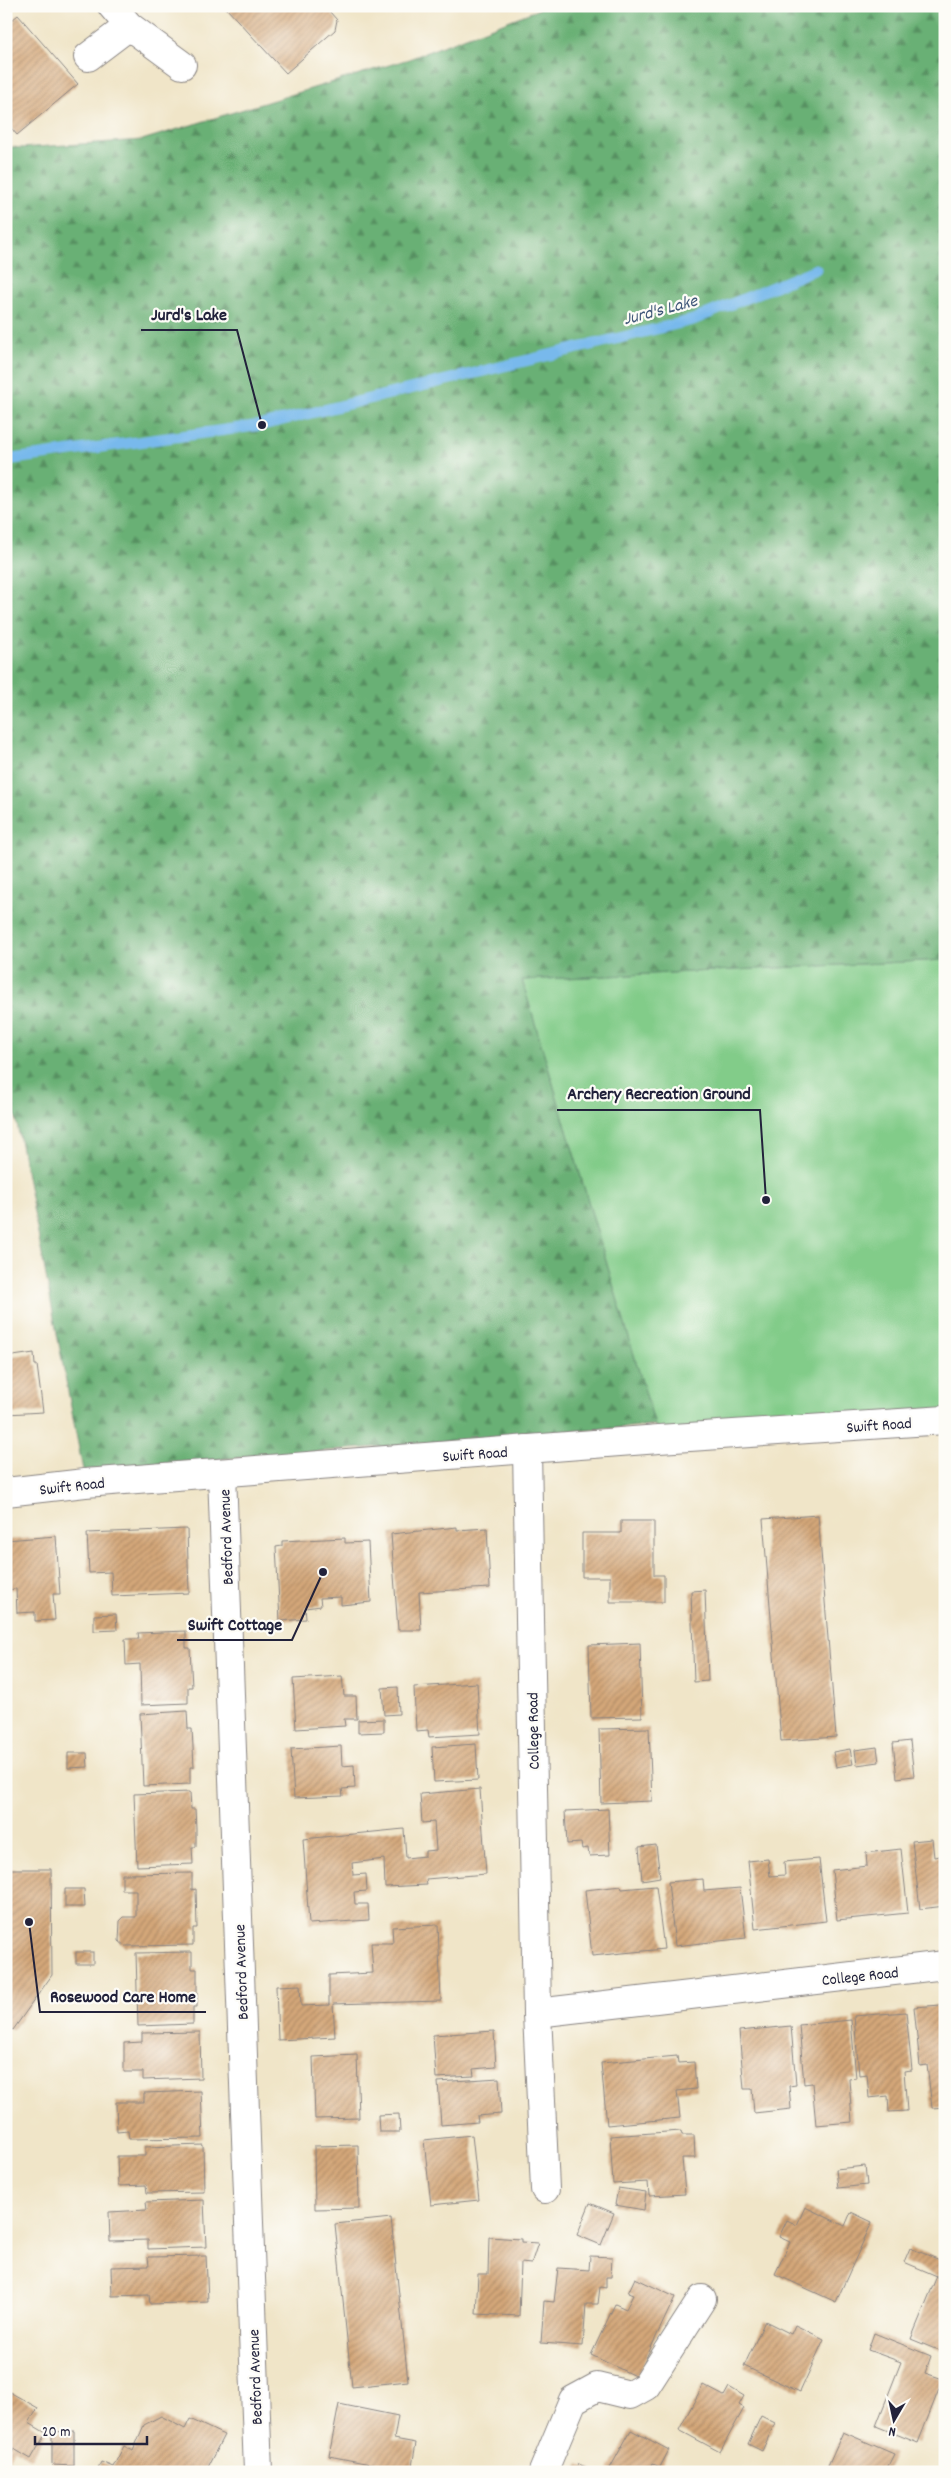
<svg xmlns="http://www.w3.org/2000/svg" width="951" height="2478" font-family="Dekko,sans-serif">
  <defs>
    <pattern id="forest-firs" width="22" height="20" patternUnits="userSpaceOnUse" patternTransform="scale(1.25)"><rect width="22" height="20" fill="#69b075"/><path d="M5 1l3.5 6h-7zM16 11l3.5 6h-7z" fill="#568f61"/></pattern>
    <pattern id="building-hatch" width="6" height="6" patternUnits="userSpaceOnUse" patternTransform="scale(1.25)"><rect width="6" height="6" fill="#d4a779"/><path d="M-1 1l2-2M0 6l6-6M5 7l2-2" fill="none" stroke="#ac8864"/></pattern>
  </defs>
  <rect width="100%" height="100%" fill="#fdfcf7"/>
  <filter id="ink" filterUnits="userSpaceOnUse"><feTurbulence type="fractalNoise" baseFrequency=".02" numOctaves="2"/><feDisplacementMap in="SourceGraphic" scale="10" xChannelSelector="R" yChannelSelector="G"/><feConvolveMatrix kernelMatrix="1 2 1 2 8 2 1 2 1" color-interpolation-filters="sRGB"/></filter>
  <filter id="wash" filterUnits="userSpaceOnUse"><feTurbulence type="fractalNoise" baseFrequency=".0096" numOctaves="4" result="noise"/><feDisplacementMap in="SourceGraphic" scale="20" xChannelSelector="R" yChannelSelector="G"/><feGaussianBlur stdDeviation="1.12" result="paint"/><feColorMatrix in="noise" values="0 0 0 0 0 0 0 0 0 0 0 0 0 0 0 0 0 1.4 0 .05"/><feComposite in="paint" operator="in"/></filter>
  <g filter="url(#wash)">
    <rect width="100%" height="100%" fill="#f0e5c8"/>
    <!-- green -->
    <polygon fill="#82cc89" stroke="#527762" points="945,960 945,1420 659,1439 522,980"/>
    <!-- forest -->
    <polygon fill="url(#forest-firs)" stroke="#466958" points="547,6 945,6 945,960 522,980 655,1425 83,1470 6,1066 6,146 20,148 142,140 409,59"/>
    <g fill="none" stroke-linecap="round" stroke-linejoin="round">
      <!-- stream -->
      <polyline stroke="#78b9ec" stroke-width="11" points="6,460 262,425 693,320 816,269"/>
    </g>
    <g id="blocks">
      <!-- building -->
      <g fill="url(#building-hatch)">
        <polygon points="229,6 318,6 329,11 337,20 335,30 286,73 226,8"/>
        <polygon points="18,15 78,84 17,135 6,122 6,25"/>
        <polygon points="34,1353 35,1365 37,1365 43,1412 7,1414 6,1357"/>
        <polygon points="818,1515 836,1737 781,1741 763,1519"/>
        <polygon points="621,1521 654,1521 654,1575 664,1575 664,1602 610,1602 610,1577 582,1577 582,1533 621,1533"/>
        <polygon points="457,1527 457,1530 487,1528 490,1588 419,1592 421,1630 398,1630 391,1534"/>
        <polygon points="187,1529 189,1593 112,1596 111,1572 89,1573 87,1533"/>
        <polygon points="56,1536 60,1594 53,1594 55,1620 35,1621 35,1612 17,1613 16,1589 6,1590 6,1540"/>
        <polygon points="345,1538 345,1543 368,1542 371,1602 341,1605 341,1597 320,1598 321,1606 305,1608 306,1619 280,1621 276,1547 282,1546 282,1541"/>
        <polygon points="705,1590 708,1681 694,1682 691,1591"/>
        <polygon points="116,1614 117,1630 94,1631 94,1615"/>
        <polygon points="186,1631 186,1648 190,1648 191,1668 192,1687 188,1687 188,1703 141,1705 140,1664 126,1665 125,1639 139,1639 138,1633"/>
        <polygon points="640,1643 642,1717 591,1718 589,1645"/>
        <polygon points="342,1676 344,1696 356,1696 357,1719 344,1719 345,1726 296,1729 293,1679"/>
        <polygon points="477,1683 480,1734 429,1737 428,1730 416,1731 414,1687"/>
        <polygon points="398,1687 399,1714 384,1715 382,1688"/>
        <polygon points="187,1711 188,1729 192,1729 193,1747 194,1767 190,1767 190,1784 143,1786 140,1714"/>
        <polygon points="384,1719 384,1732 358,1733 358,1720"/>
        <polygon points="649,1728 652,1801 601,1803 599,1729"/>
        <polygon points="910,1741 914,1776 897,1778 893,1743"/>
        <polygon points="476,1744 478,1780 434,1782 432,1747"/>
        <polygon points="341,1746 342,1766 354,1765 355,1788 342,1789 343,1796 294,1798 291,1749"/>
        <polygon points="877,1747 879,1762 857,1765 855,1750"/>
        <polygon points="850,1749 853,1764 836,1767 833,1752"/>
        <polygon points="68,1753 87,1753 88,1767 68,1768"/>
        <polygon points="480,1789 486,1874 426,1879 427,1885 385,1887 384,1859 352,1863 353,1875 366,1874 367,1891 354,1892 355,1904 368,1904 369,1920 309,1924 303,1839 404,1829 406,1858 425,1856 425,1851 436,1850 434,1822 422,1823 420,1794"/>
        <polygon points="190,1792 191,1809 195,1809 196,1828 196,1847 192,1847 193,1864 137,1866 134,1794"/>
        <polygon points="608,1809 610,1855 589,1856 588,1848 582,1849 581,1843 567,1844 565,1811"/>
        <polygon points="932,1839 934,1857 945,1855 945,1906 920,1909 912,1841"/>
        <polygon points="656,1845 660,1877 642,1880 639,1847"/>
        <polygon points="901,1849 908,1913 837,1920 832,1870 867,1866 866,1853"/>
        <polygon points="768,1859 770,1876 785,1875 784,1862 819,1859 826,1921 755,1929 748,1861"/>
        <polygon points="6,1869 51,1869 52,1975 13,2030 6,2026"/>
        <polygon points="192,1873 192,1890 196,1889 197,1928 193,1928 193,1945 125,1946 119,1941 120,1921 124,1917 136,1917 136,1890 122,1890 122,1874"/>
        <polygon points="703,1879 704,1891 740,1888 746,1938 675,1946 668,1882"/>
        <polygon points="621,1886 622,1889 656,1886 664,1949 592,1956 585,1890"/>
        <polygon points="65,1889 84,1889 85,1907 65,1907"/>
        <polygon points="438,1925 441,2001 333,2004 335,2037 278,2040 276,1986 300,1985 301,2006 329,2005 329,1975 373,1973 371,1943 393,1943 392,1927"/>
        <rect x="76" y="1952" width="17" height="12"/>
        <polygon points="192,1952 192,1969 197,1969 197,2007 193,2007 193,2024 138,2026 136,1953"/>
        <polygon points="941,2005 945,2005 945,2107 932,2108 927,2065 920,2066 914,2007"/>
        <polygon points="906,2012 912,2070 904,2071 907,2111 889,2112 888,2096 869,2098 867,2074 859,2075 854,2016"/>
        <polygon points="851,2020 856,2078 849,2079 852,2122 816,2125 812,2083 804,2084 799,2025"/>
        <polygon points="791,2026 796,2085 789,2086 791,2109 754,2113 752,2089 744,2089 739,2031"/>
        <polygon points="494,2031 496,2067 473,2069 474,2076 436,2078 433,2035"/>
        <polygon points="200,2032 201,2078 143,2080 143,2072 124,2072 124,2043 142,2042 142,2033"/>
        <polygon points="357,2055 359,2118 315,2119 313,2057"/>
        <polygon points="677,2056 678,2063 694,2062 696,2089 677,2091 680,2118 607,2125 601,2063"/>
        <polygon points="499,2078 501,2114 477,2116 478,2122 441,2125 438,2082"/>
        <polygon points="201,2091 203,2138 129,2139 128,2131 117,2132 116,2102 144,2102 144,2093"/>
        <polygon points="399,2114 400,2132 379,2132 378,2115"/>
        <polygon points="681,2131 682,2135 694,2135 695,2158 682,2158 685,2194 649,2196 648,2182 613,2184 610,2136"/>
        <polygon points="472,2135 479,2200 431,2205 424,2140"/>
        <polygon points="203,2145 204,2192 147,2193 146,2185 118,2186 117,2156 145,2156 145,2147"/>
        <polygon points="358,2145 359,2208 315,2209 314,2146"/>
        <polygon points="865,2166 867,2185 838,2188 836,2169"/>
        <polygon points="618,2188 646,2192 644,2210 615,2205"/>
        <polygon points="204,2200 206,2247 148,2249 148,2240 110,2241 109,2212 147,2210 146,2202"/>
        <polygon points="590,2203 614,2213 601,2245 577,2235"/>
        <polygon points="805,2207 845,2226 851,2212 872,2222 836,2302 775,2274 790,2242 779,2237 787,2220 797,2225"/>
        <polygon points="391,2218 408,2381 352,2387 335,2224"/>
        <polygon points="489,2237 521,2239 521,2242 538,2243 531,2264 521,2263 519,2316 476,2314 478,2274 488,2274"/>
        <polygon points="910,2248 945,2262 945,2353 911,2339 937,2276 904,2262"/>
        <polygon points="206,2256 208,2302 150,2304 149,2295 112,2296 111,2267 149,2266 148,2257"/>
        <polygon points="590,2256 612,2257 611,2277 606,2277 606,2288 600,2287 598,2304 586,2304 583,2346 541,2343 544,2301 554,2302 558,2268 589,2270"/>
        <polygon points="635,2278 675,2297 637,2377 591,2355 615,2304 626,2309 633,2295 628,2293"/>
        <polygon points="765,2321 791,2334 795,2325 824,2339 800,2392 744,2366"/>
        <polygon points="874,2333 931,2356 925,2373 943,2379 918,2443 876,2426 901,2362 868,2350"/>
        <polygon points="703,2385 724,2396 729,2387 744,2396 739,2405 744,2408 720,2452 679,2430"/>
        <polygon points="6,2390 38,2408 29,2423 46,2433 31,2459 14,2449 6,2463"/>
        <polygon points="339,2404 398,2416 394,2439 416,2443 411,2472 329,2456"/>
        <polygon points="161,2416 185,2429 190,2419 224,2435 205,2472 96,2472 101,2462 113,2467 124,2446 133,2451 144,2425"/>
        <polygon points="761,2416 775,2423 762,2451 748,2444"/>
        <polygon points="631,2430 669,2450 660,2467 653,2464 649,2472 609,2470"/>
        <polygon points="74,2431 74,2466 52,2465 52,2432"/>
        <polygon points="843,2432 894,2454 885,2472 825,2472"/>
        <polygon points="579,2464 595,2472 575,2472"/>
      </g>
    </g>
  </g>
  <g filter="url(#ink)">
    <use href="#blocks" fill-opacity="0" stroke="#898482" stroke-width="1"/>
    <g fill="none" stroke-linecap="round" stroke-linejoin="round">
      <defs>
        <g id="minor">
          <polyline points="112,6 129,26 182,65"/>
          <polyline points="88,57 129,26"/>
          <polyline points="527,1449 537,2013 545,2189"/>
          <polyline points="222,1473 258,2472"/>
          <polyline points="6,1492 85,1483 659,1439 945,1420"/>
          <polyline points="537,2013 945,1965"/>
          <polyline points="543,2472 573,2400 597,2387 630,2395 646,2386 702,2299"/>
        </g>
      </defs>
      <!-- minor casing -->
      <use href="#minor" stroke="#898482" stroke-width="30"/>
      <!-- minor -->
      <use href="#minor" stroke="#fff" stroke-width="28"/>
    </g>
  </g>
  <g text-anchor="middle" stroke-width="4.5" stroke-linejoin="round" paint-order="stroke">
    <!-- street labels -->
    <g font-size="16" fill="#22223b" stroke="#fdfcf7">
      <text transform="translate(879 1424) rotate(-4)" y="6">Swift Road</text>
      <text transform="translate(475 1453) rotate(-4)" y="6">Swift Road</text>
      <text transform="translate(72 1485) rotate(-6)" y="6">Swift Road</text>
      <text transform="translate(225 1537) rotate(-92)" y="6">Bedford Avenue</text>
      <text transform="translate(532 1731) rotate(-91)" y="6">College Road</text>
      <text transform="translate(240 1972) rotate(-92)" y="6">Bedford Avenue</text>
      <text transform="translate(860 1975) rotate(-6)" y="6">College Road</text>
      <text transform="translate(254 2377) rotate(-92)" y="6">Bedford Avenue</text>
    </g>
    <!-- water labels -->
    <g font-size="18" font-style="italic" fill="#405779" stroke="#fdfcf7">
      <text transform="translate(660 309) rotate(-15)" y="6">Jurd's Lake</text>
    </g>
  </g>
  <!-- callouts -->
  <path fill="none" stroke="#22223b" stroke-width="2" d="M262 425L237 330H141M766 1200L760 1110H557M323 1572L292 1640H177M29 1922L40 2012H206"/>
  <g fill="#22223b" stroke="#fdfcf7" stroke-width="2">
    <circle cx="262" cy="425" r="5"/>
    <circle cx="766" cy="1200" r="5"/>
    <circle cx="323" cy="1572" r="5"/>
    <circle cx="29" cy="1922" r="5"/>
  </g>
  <g font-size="18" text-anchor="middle" font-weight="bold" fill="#22223b" stroke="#fdfcf7" stroke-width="4.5" stroke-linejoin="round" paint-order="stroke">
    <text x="189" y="320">Jurd's Lake</text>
    <text x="659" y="1099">Archery Recreation Ground</text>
    <text x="235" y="1630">Swift Cottage</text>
    <text x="123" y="2002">Rosewood Care Home</text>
  </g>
  <!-- margin -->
  <rect width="951" height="2478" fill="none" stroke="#fdfcf7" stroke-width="25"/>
  <!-- north arrow -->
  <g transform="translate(894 2420) rotate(189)" stroke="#fdfcf7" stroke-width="4" paint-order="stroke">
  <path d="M0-4L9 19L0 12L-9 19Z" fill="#22223b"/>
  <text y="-8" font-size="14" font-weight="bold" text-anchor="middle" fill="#22223b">N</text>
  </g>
  <!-- scale -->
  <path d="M35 2436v8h112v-8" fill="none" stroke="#22223b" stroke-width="2.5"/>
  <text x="42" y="2436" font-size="15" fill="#22223b" stroke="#fdfcf7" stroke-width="4" paint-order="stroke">20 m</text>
</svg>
